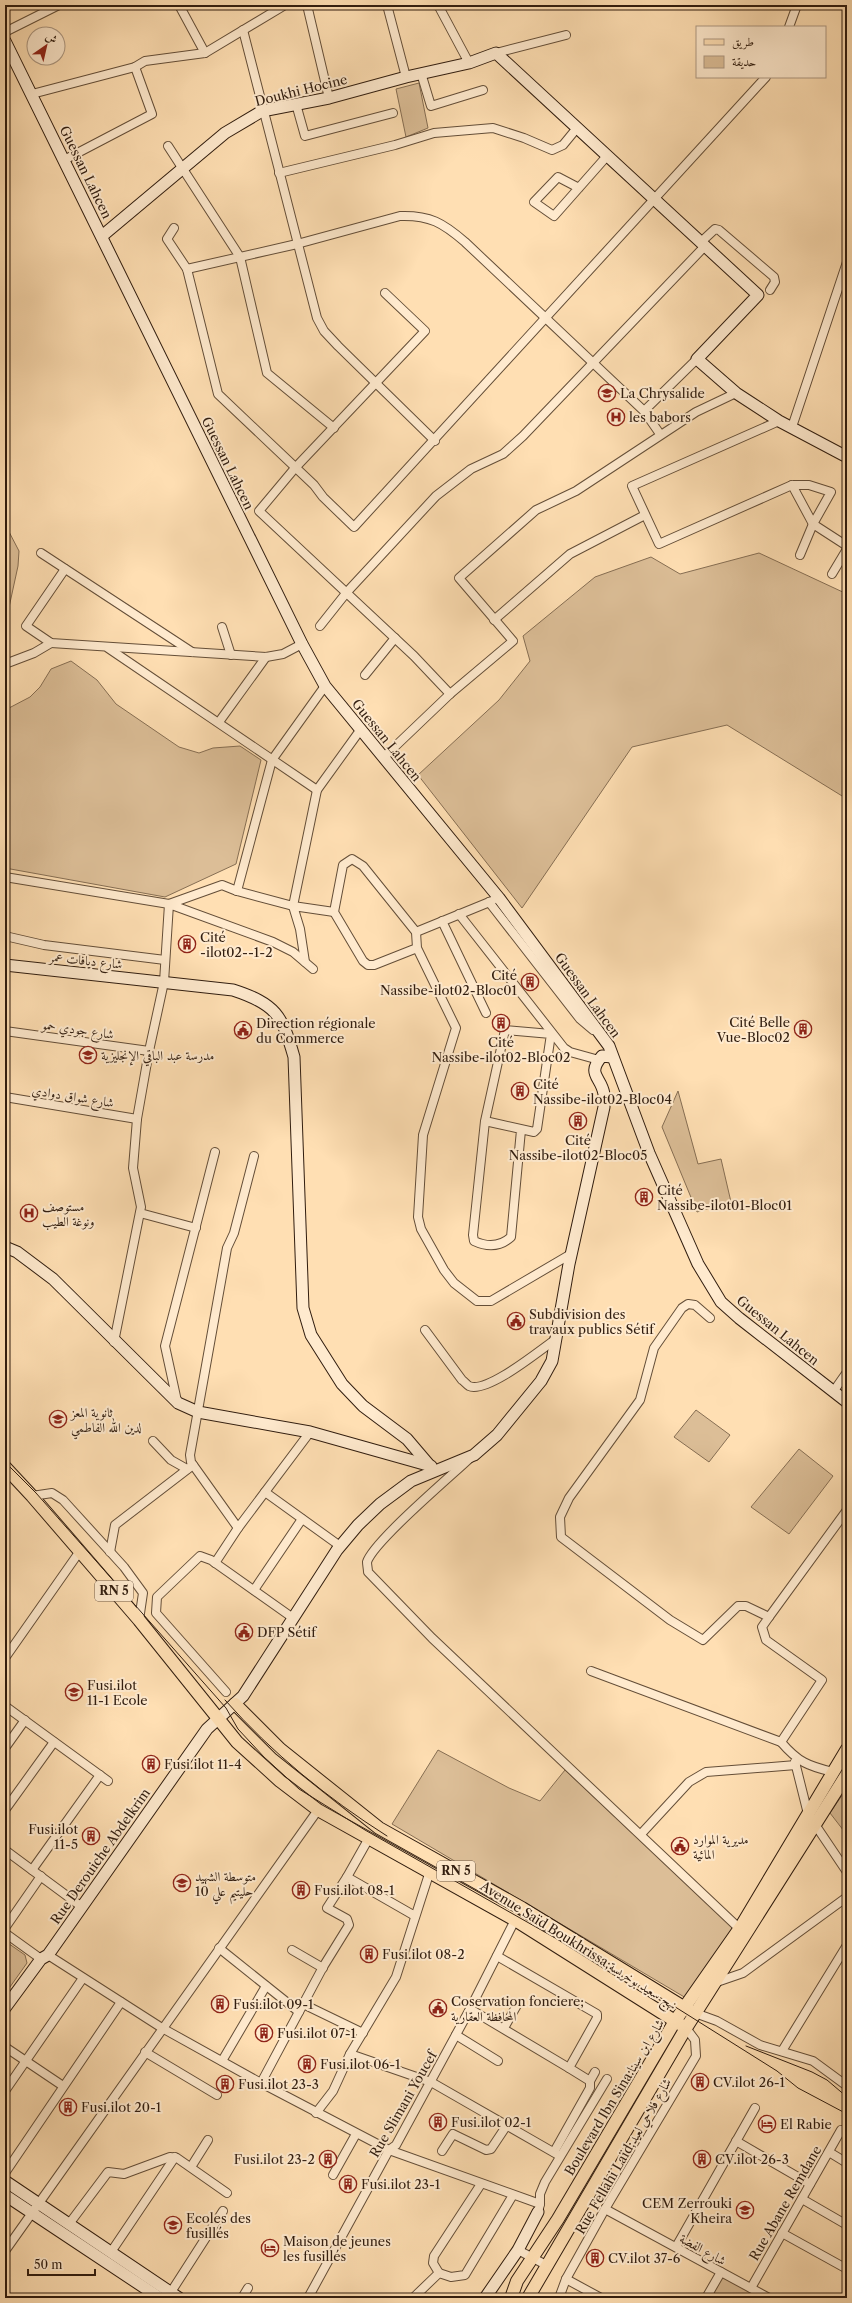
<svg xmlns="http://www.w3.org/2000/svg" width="852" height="2303" font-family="'Libre Caslon Text',Amiri,serif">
  <rect width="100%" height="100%" fill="#ffdfb3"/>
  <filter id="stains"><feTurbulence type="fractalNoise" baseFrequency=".005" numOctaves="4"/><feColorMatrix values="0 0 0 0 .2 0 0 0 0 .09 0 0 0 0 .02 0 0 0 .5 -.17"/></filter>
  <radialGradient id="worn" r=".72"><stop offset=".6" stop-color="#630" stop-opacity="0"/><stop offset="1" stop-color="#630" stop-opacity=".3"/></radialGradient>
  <!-- green -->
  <g fill="#dcbe97" stroke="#866e53">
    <polygon points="419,83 428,128 406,137 396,89"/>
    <polygon points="5,528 7,528 19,551 18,566 8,612 5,615"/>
    <polygon points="759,553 847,594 847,799 727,725 632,747 522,908 418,775 499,700 530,661 523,636 595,577 651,557 680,574"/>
    <polygon points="71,661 97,680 116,704 179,747 199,753 213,748 240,746 261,760 236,864 165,897 5,868 5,705 9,708 30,697 40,687 51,669"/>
    <polygon points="678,1091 698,1164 721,1159 731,1202 697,1212 662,1127"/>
    <polygon points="696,1410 730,1435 709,1462 674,1437"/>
    <polygon points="799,1449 833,1476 789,1534 751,1507"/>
    <polygon points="438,1750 509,1788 540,1801 565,1770 733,1928 686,1998 392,1824"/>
    <polygon points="847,1788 847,1835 830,1813"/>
    <polygon points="5,1941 25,1955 27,1963 5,1994"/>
    <polygon points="721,2275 762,2298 709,2298"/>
  </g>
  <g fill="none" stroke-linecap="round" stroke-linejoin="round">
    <defs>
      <g id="street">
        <polyline points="179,5 205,53"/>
        <polyline points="307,5 329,98"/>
        <polyline points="387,5 406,77"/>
        <polyline points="438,5 469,63"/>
        <polyline points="789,27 797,5"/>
        <polyline points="243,30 317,318 324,331 338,346 435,441"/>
        <polyline points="5,32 59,5"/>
        <polyline points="496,53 566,35"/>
        <polyline points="421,73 431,106 483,90"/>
        <polyline points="32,94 135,67 145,61 205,53 285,5"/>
        <polyline points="296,104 305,136 393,113"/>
        <polyline points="168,146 240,257 267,373 334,428"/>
        <polyline points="64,160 152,114 135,67"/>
        <polyline points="279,173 395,145 434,133 493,128 524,138 552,150 563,145 577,128"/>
        <polyline points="579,188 558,177 534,202 554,216 607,156"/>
        <polyline points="174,228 167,239 187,269 218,394 314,485 323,497 354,527 766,77"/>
        <polyline points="701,242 715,229 719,230 774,277 775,282 770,290"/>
        <path d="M187,269l110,-25 103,-28c30,-1 43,7 65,26l179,169 16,23"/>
        <polyline points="385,293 425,331 295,468 259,511 414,656 450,694"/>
        <polyline points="644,411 697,359"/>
        <polyline points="779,421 632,486 659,544 792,485 809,485 831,492 813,524 800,555"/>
        <polyline points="792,427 847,262"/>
        <polyline points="792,485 813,524 847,546"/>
        <polyline points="41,553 192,652"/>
        <polyline points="65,569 26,626 51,643 266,657 283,654 302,644"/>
        <polyline points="832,574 847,549"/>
        <polyline points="494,620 570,554 645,515"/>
        <polyline points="320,626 347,592 436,496 471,469 503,454 523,436 705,246"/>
        <polyline points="222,627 231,655"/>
        <polyline points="108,648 317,790"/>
        <polyline points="5,664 34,653 51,643"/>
        <polyline points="365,675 395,638"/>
        <polyline points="219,722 266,657"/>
        <polyline points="383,758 450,694 513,641 459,578 536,510 576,491 696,412 736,393"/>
        <polyline points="5,877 169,904 222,885 237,891 272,760 325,686"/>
        <polyline points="237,891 293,906 317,790 361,729"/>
        <polyline points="489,902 580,1019 593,1030"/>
        <polyline points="459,914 564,1048 570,1052 599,1060"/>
        <polyline points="442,921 486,1013"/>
        <polyline points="416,932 492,901"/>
        <polyline points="5,936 44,945 165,960"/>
        <polyline points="417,948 374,965 368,965 363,961 334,912 343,865 352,859 363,866 416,932 417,948 456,1028 423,1135 418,1217 421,1229 444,1270 454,1283 477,1301 491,1301 571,1254"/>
        <polyline points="305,962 300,929 293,906 334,912"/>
        <polyline points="5,1031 149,1051"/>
        <polyline points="5,1097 137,1119"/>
        <path d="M485,1121l49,11 3,-3 14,-95 -46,-4 -20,91 -12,114 1,6c13,6 26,6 37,-4l10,-107"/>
        <polyline points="254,1156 234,1233 227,1248 190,1455 191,1462 238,1528 310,1432"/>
        <polyline points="140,1213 196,1228"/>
        <path d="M710,1318l-15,-13 -7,-1 -6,4 -28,40 -14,52 -71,98 -9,19 1,20 109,83 33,20 35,-34h8l23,11 -7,10 4,13 56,40 -41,62c17,20 27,24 52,30"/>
        <path d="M425,1330l37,50c2,1 5,5 7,6 18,8 71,-36 87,-47"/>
        <polyline points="114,1342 141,1207 133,1168 137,1119 149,1051 164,982 169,904 273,942 293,952 313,969"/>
        <polyline points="833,1392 847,1372"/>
        <polyline points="177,1401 165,1346 215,1152"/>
        <polyline points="153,1441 171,1460 187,1469"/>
        <path d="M470,1458c-19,18 -97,84 -103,104 0,3 1,7 1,10l64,66 311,294"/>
        <polyline points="265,1492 340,1546"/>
        <polyline points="32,1496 52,1493 63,1500 124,1567 143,1593 139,1620"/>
        <polyline points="110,1552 115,1525 193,1465"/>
        <polyline points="215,1563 238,1528"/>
        <polyline points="254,1590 302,1519"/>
        <polyline points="769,1617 847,1510"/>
        <polyline points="5,1658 80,1551"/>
        <polyline points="591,1671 781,1742"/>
        <polyline points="226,1692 156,1613 157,1597 200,1556 211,1560 293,1618"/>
        <polyline points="5,1706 108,1781"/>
        <polyline points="5,1748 25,1720"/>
        <polyline points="795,1762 808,1814 847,1872"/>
        <polyline points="5,1810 54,1742"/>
        <polyline points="641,1834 689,1782 706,1772 796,1765"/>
        <polyline points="5,1850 82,1907"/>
        <polyline points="32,1870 100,1775"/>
        <polyline points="347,1877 369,1838"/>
        <polyline points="5,1928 41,1876"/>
        <polyline points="5,1933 41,1959"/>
        <polyline points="219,1948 299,2012"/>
        <polyline points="292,1950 323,1968"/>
        <polyline points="48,1955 162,2028 261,2083 389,2150 540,2204 538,2212"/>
        <polyline points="497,1956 597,2014 597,2018 569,2068 590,2081 595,2072"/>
        <polyline points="714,1983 743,1973 847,1897"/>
        <polyline points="303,2004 363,2033"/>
        <polyline points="470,2009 569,2068"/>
        <polyline points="695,2013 717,2021 760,2045 813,2061 847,2086"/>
        <polyline points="504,2028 517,2005"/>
        <polyline points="456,2035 498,2061"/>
        <polyline points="5,2047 63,2086"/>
        <polyline points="782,2051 847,1945"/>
        <polyline points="145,2052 217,2095"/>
        <polyline points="350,2054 431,2082 560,2156"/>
        <polyline points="222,2061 266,1986"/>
        <polyline points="261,2083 323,1967 349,1925 347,1919 327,1908 347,1877 415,1916"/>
        <polyline points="5,2091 83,1978"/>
        <polyline points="316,2113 333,2091 350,2054 396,1977 430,1871"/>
        <polyline points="736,2141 810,2184"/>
        <polyline points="442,2151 453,2134 486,2150 491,2149 507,2125"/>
        <polyline points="554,2152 590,2088 590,2081"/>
        <polyline points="829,2152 847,2163"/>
        <polyline points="191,2167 208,2140"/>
        <polyline points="5,2173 121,2002"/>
        <polyline points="333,2175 356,2134"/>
        <polyline points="802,2199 847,2225"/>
        <polyline points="540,2204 540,2194 545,2182 607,2079"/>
        <polyline points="605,2209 769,2298"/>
        <polyline points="69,2224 108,2172 124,2174 170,2157 177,2158 227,2193"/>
        <polyline points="782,2233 847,2269"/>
        <polyline points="676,2247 755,2108"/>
        <polyline points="518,2250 548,2266"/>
        <polyline points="5,2251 318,1810"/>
        <polyline points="111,2252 175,2157"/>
        <polyline points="439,2273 433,2263 434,2256 481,2184"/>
        <polyline points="566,2279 601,2298"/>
        <polyline points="751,2288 841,2130"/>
        <polyline points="171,2292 223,2211"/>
        <polyline points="242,2298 248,2288"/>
        <polyline points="308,2298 389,2150 396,2145 470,2009 515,1920"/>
        <polyline points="413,2298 439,2273 451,2277 465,2275 513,2195"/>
        <polyline points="559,2298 566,2279 605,2209 696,2056 695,2040 686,2028"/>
        <polyline points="706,2298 721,2272"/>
      </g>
      <g id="secondary">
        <polyline points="5,41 302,644 325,686 499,898 609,1046 649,1153 698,1264 721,1302 739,1318 847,1402"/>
        <polyline points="102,236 225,133 262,111 329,98 406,77 469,63 496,53 758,295 697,359 736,393 779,421 847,457"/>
        <path d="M5,965l228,25c43,14 49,25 61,67l9,251 8,27 31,49 21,22 44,33 23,27"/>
        <polyline points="5,1247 17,1252 53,1279 178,1403 198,1412 310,1432 431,1466"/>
        <path d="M5,2008l36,-49 7,-4 159,-226 36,-33 94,-146 21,-25 22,-21 31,-23 63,-26 23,-20 44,-54 11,-20 17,-97 35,-157c0,-4 1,-9 0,-13 -3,-18 -18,-19 -2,-38l10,1"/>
        <polyline points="5,2181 179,2298"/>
        <polyline points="5,2195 160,2298"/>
        <polyline points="485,2298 518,2250 538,2212"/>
      </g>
      <g id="primary">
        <polyline points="5,1467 32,1496 139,1620 237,1742 280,1781 318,1810 515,1920 686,2028"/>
        <polyline points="235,1704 280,1749 379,1828 522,1908 690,2011"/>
        <polyline points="511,2298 517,2281 558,2219 675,2021 740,1928 847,1749"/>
        <polyline points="528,2298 686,2028 847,1774"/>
      </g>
    </defs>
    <!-- street casing -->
    <use href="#street" stroke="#644e38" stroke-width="10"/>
    <!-- secondary casing -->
    <use href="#secondary" stroke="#311d0f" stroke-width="13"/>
    <!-- primary casing -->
    <use href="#primary" stroke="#311d0f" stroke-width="14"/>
    <!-- street -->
    <use href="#street" stroke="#ffeace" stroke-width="8"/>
    <!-- secondary -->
    <use href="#secondary" stroke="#ffeace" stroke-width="11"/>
    <!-- primary -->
    <use href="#primary" stroke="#ffdfb3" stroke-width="12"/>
    <!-- tram -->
    <g stroke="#311d0f" stroke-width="1">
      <polyline points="5,1462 36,1493 226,1708 238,1729 264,1757 299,1789 365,1830 661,1998 777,2071 798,2088 847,2114"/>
      <path d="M225,1700c47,53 102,98 162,136"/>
      <polyline points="746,2046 812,2072 827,2080 847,2097"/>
    </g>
  </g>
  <!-- icons -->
  <defs>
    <symbol id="school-ring" viewBox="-11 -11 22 22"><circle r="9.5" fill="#ffeace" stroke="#8f2418" stroke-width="1.5"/><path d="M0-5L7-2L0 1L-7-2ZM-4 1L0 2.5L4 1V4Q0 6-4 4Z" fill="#8f2418"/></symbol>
    <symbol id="hospital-ring" viewBox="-11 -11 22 22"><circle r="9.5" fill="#ffeace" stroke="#8f2418" stroke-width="1.5"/><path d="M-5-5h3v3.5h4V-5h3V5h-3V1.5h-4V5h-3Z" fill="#8f2418"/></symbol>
    <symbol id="building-ring" viewBox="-11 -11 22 22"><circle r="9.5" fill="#ffeace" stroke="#8f2418" stroke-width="1.5"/><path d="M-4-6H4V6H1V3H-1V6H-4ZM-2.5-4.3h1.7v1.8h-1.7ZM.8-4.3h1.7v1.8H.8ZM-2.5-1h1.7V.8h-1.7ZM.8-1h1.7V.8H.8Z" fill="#8f2418"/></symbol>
    <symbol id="civic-ring" viewBox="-11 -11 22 22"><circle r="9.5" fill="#ffeace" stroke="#8f2418" stroke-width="1.5"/><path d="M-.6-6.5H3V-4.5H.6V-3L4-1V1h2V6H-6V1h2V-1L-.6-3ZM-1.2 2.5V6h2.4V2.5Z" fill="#8f2418"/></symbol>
    <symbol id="hotel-ring" viewBox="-11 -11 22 22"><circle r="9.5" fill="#ffeace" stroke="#8f2418" stroke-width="1.5"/><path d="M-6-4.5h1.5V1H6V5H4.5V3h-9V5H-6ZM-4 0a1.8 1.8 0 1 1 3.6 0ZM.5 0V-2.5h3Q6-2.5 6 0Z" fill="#8f2418"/></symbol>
  </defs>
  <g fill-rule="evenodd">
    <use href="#school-ring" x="597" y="383" width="20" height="20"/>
    <use href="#hospital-ring" x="606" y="407" width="20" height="20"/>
    <use href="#building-ring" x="177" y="934" width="20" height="20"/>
    <use href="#building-ring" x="520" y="972" width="20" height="20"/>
    <use href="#building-ring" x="491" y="1013" width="20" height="20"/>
    <use href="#building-ring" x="793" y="1019" width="20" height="20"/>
    <use href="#civic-ring" x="233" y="1020" width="20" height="20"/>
    <use href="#school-ring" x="78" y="1045" width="20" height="20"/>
    <use href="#building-ring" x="510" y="1081" width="20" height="20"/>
    <use href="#building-ring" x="568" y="1111" width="20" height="20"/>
    <use href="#building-ring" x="634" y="1187" width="20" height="20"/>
    <use href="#hospital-ring" x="19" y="1203" width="20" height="20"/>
    <use href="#civic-ring" x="506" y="1311" width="20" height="20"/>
    <use href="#school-ring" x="48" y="1409" width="20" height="20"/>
    <use href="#civic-ring" x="234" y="1622" width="20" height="20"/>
    <use href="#school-ring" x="64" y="1682" width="20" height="20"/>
    <use href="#building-ring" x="141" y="1754" width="20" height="20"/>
    <use href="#building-ring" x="81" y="1826" width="20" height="20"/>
    <use href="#civic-ring" x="670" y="1836" width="20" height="20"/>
    <use href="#school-ring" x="172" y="1873" width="20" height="20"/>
    <use href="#building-ring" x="291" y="1880" width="20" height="20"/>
    <use href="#building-ring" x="359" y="1944" width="20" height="20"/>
    <use href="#building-ring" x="210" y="1994" width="20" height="20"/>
    <use href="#civic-ring" x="428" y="1998" width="20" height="20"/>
    <use href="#building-ring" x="254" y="2023" width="20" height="20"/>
    <use href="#building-ring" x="297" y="2054" width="20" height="20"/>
    <use href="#building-ring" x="690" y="2072" width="20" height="20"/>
    <use href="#building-ring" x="215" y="2074" width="20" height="20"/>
    <use href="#building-ring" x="58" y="2097" width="20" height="20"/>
    <use href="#building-ring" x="428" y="2112" width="20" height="20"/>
    <use href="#hotel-ring" x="757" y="2114" width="20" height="20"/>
    <use href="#building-ring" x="318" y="2149" width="20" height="20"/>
    <use href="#building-ring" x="692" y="2149" width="20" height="20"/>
    <use href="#building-ring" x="338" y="2174" width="20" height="20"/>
    <use href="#school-ring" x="735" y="2200" width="20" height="20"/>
    <use href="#school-ring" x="163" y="2215" width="20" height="20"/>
    <use href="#hotel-ring" x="260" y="2238" width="20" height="20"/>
    <use href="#building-ring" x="585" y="2248" width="20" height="20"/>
  </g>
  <g text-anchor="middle" stroke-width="4" stroke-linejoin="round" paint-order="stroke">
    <!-- shield labels -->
    <g fill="#ffeace" stroke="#6f5a48" stroke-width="1">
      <rect x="95" y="1581" width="38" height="20" rx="3"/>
      <rect x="437" y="1861" width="38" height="20" rx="3"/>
    </g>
    <g font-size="12" font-weight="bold" fill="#311d0f">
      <text x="114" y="1595">RN 5</text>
      <text x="456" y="1875">RN 5</text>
    </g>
    <!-- street labels -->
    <g font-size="13" fill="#311d0f" stroke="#ffeace">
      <text transform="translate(301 90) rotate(-14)" y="5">Doukhi Hocine</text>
      <text transform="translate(86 172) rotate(64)" y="5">Guessan Lahcen</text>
      <text transform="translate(228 463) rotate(64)" y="5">Guessan Lahcen</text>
      <text transform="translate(387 740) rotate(51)" y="5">Guessan Lahcen</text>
      <text transform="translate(86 960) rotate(6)" y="5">شارع ديافات عمر</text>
      <text transform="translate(588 995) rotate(54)" y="5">Guessan Lahcen</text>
      <text transform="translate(78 1029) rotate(8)" y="5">شارع جودي حمو</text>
      <text transform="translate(73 1096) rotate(9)" y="5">شارع شواق دوادي</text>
      <text transform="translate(778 1330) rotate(39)" y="5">Guessan Lahcen</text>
      <text transform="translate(100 1856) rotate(-55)" y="5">Rue Derouiche Abdelkrim</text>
      <text transform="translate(579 1945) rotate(32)" y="5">Avenue Saïd Boukhrissa;نهج سعيد بوخريسة</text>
      <text transform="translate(614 2097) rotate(-59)" y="5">Boulevard Ibn Sina:شارع ابن سينا</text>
      <text transform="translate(403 2104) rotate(-60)" y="5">Rue Slimani Youcef</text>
      <text transform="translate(623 2156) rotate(-60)" y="5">Rue Fellahi Laïd;شارع فلاحي لعيد</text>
      <text transform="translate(785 2203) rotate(-60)" y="5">Rue Abane Remdane</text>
      <text transform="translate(703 2249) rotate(29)" y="5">شارع الفضة</text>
    </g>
    <!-- poi labels -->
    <g font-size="13" fill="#311d0f" stroke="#ffeace" text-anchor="start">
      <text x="620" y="398">La Chrysalide</text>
      <text x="629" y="422">les babors</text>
      <text x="200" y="942">Cité<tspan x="200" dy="15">-ilot02--1-2</tspan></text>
      <text x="517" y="980" text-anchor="end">Cité<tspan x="517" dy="15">Nassibe-ilot02-Bloc01</tspan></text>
      <text x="790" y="1027" text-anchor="end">Cité Belle<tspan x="790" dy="15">Vue-Bloc02</tspan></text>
      <text x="256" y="1028">Direction régionale<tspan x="256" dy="15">du Commerce</tspan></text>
      <text x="501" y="1047" text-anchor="middle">Cité<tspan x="501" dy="15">Nassibe-ilot02-Bloc02</tspan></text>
      <text x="101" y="1060">مدرسة عبد الباقي الإنجليزية</text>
      <text x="533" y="1089">Cité<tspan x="533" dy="15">Nassibe-ilot02-Bloc04</tspan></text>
      <text x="578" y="1145" text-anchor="middle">Cité<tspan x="578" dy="15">Nassibe-ilot02-Bloc05</tspan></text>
      <text x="657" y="1195">Cité<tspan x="657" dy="15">Nassibe-ilot01-Bloc01</tspan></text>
      <text x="42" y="1211">مستوصف<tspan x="42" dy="15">ونوغة الطيب</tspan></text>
      <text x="529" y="1319">Subdivision des<tspan x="529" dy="15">travaux publics Sétif</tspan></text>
      <text x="71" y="1417">ثانوية المعز<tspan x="71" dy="15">لدين الله الفاطمي</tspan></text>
      <text x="257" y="1637">DFP Sétif</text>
      <text x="87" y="1690">Fusi.ilot<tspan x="87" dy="15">11-1 Ecole</tspan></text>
      <text x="164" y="1769">Fusi.ilot 11-4</text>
      <text x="78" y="1834" text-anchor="end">Fusi.ilot<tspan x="78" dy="15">11-5</tspan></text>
      <text x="693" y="1844">مديرية الموارد<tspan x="693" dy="15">المائية</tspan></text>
      <text x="195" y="1881">متوسطة الشهيد<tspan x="195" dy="15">حليتيم علي 10</tspan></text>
      <text x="314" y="1895">Fusi.ilot 08-1</text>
      <text x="382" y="1959">Fusi.ilot 08-2</text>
      <text x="451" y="2006">Coservation fonciere;<tspan x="451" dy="15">المحافظة العقارية</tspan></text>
      <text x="233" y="2009">Fusi.ilot 09-1</text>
      <text x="277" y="2038">Fusi.ilot 07-1</text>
      <text x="320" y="2069">Fusi.ilot 06-1</text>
      <text x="713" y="2087">CV.ilot 26-1</text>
      <text x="238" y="2089">Fusi.ilot 23-3</text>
      <text x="81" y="2112">Fusi.ilot 20-1</text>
      <text x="451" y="2127">Fusi.ilot 02-1</text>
      <text x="780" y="2129">El Rabie</text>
      <text x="315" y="2164" text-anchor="end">Fusi.ilot 23-2</text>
      <text x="715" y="2164">CV.ilot 26-3</text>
      <text x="361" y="2189">Fusi.ilot 23-1</text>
      <text x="732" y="2208" text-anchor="end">CEM Zerrouki<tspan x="732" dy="15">Kheira</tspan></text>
      <text x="186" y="2223">Ecoles des<tspan x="186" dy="15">fusillés</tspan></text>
      <text x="283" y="2246">Maison de jeunes<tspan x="283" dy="15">les fusillés</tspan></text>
      <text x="608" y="2263">CV.ilot 37-6</text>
    </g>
  </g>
  <!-- margin -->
  <rect width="852" height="2303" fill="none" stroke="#ffdfb3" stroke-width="20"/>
  <rect x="6" y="6" width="840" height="2291" fill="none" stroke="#311d0f" stroke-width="2"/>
  <rect x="10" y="10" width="832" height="2283" fill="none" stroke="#311d0f"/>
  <!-- legend -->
  <rect x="696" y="26" width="130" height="52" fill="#ffeace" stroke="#ad9882"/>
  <rect x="704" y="39" width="20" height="6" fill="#ffdfb3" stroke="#ad9882"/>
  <text x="732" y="46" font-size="12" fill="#311d0f">طريق</text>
  <rect x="704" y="56" width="20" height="12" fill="#dcbe97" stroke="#ad9882"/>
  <text x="732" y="66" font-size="12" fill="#311d0f">حديقة</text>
  <!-- north arrow -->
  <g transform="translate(46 46) rotate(34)"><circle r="19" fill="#ffeace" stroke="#ad9882"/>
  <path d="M0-3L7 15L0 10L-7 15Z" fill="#8f2418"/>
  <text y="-6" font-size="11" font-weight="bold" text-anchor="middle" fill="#311d0f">ش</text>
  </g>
  <!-- scale -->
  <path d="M28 2269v6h67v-6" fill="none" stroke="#311d0f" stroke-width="2"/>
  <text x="34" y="2269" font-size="12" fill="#311d0f" stroke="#ffeace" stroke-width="3" paint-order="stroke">50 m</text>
  <rect width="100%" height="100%" filter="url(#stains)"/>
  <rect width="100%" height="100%" fill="url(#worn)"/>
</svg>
